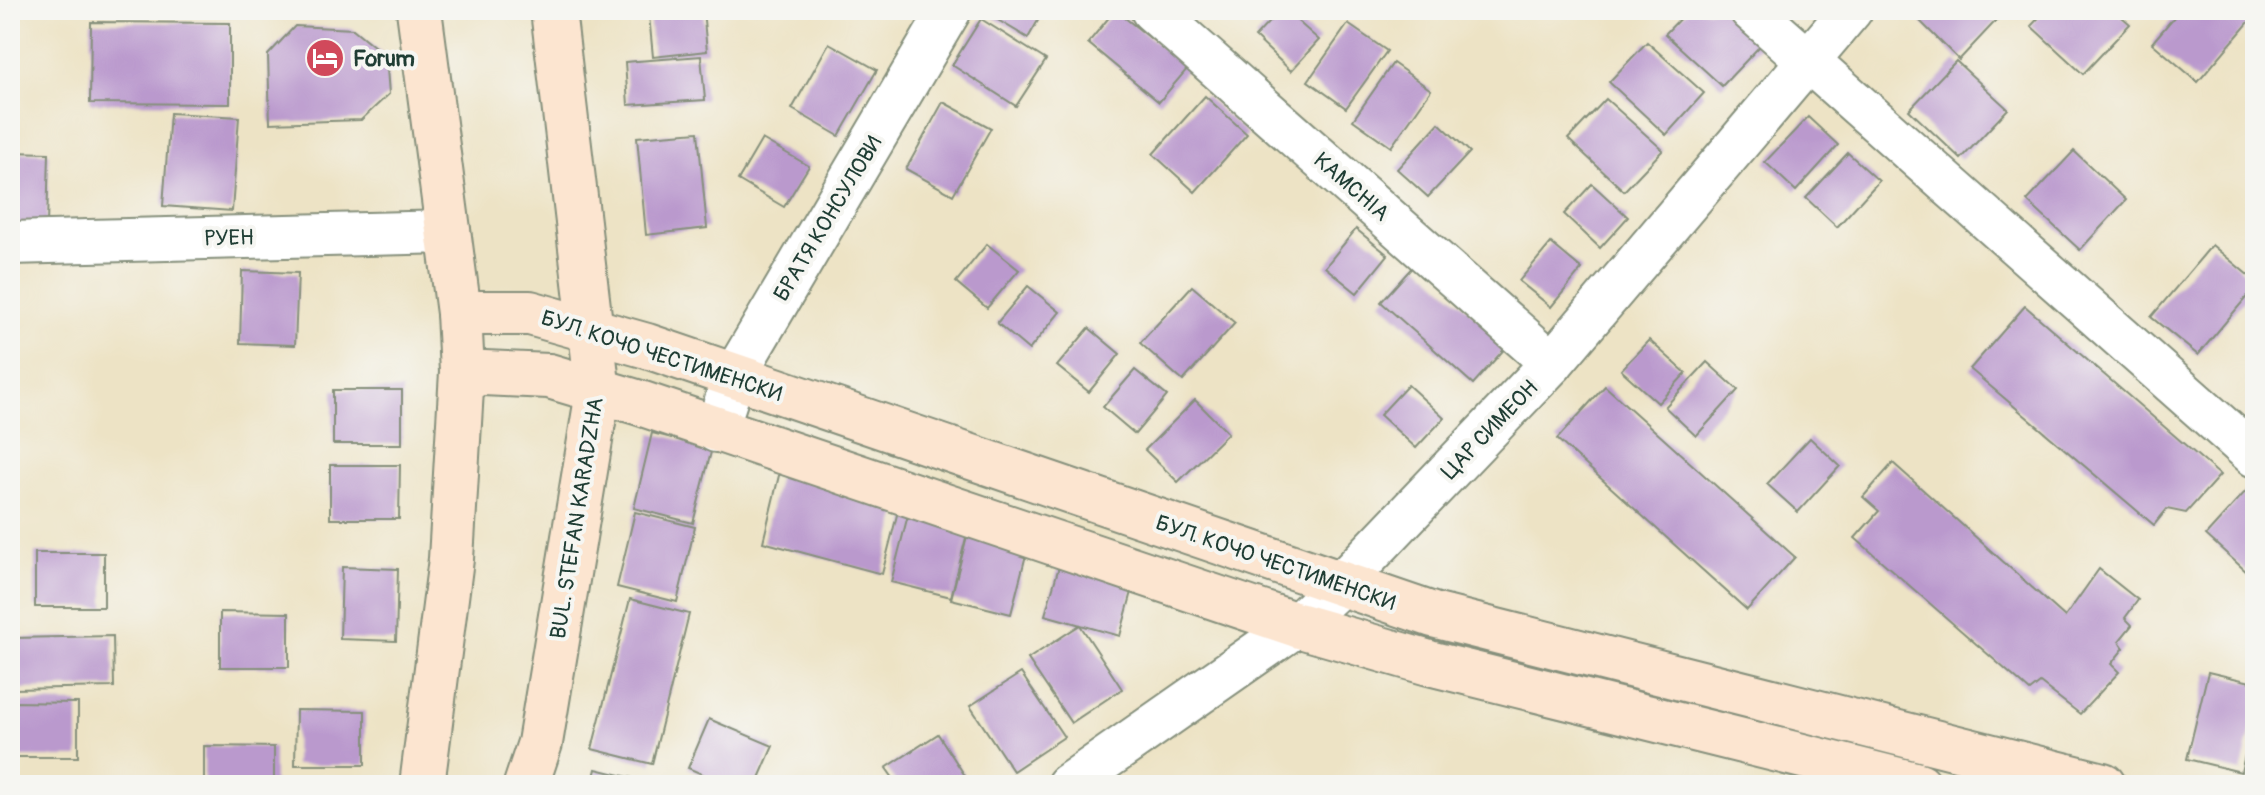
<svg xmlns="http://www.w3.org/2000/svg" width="2265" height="795" font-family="Pangolin,sans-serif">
  <rect width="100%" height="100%" fill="#f6f6f2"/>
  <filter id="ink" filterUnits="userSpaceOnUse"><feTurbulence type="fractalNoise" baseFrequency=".0125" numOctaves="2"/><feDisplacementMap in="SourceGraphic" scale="16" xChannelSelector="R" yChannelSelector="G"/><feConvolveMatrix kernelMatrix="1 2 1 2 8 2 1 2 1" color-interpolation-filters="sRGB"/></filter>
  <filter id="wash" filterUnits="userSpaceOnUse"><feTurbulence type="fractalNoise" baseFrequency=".006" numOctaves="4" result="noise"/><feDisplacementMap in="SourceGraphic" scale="32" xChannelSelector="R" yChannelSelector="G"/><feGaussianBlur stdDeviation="1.8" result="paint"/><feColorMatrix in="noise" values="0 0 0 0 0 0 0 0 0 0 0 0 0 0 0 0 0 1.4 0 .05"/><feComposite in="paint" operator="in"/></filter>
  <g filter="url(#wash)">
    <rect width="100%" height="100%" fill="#ede3c5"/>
    <g id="blocks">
      <!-- building -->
      <g fill="#ba99cd">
        <polygon points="703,10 707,51 653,57 649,15"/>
        <polygon points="981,10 1044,10 1028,38"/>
        <polygon points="1115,10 1188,68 1159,102 1088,43"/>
        <polygon points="1224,10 1249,10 1240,22"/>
        <polygon points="1280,10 1285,10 1319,40 1291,71 1255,37"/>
        <polygon points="1688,10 1721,10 1760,46 1722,86 1665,34"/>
        <polygon points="1909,10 2006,10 1959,60"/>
        <polygon points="2046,10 2114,10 2130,24 2083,74 2031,26"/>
        <polygon points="2180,10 2255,10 2255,15 2198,82 2152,43"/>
        <polygon points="981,19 1046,60 1016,106 952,65"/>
        <polygon points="91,22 230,23 230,104 90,103"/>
        <polygon points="1348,24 1387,51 1346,108 1308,81"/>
        <polygon points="295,26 353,29 386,56 389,94 361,120 270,123 268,55"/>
        <polygon points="1647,42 1704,93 1666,135 1609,82"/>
        <polygon points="829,43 877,70 839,136 792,109"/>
        <polygon points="701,56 705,100 628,105 625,62"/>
        <polygon points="1956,61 2008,109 1961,159 1909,110"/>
        <polygon points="1393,63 1431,90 1391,147 1353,120"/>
        <polygon points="1205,96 1247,134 1195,192 1153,154"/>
        <polygon points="1606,99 1663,150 1624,191 1568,139"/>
        <polygon points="943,102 991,128 953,195 906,169"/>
        <polygon points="170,113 239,117 232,211 163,206"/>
        <polygon points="1808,117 1838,145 1796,191 1765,162"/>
        <polygon points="1439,123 1470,152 1428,197 1397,169"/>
        <polygon points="698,132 707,228 646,235 637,137"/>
        <polygon points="762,139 809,166 784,207 738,180"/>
        <polygon points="2074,151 2126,200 2080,250 2027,201"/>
        <polygon points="10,152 49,153 47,225 10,224"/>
        <polygon points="1848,153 1879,181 1837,227 1806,198"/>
        <polygon points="1592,184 1628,217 1600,248 1564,214"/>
        <polygon points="1356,229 1388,255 1357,293 1325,267"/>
        <polygon points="1551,243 1582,269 1551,307 1519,281"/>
        <polygon points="987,244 1019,270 987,308 956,282"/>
        <polygon points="2212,245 2255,281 2255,287 2198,355 2151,317"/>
        <polygon points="1416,263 1508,345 1473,384 1381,302"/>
        <polygon points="242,271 298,273 295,345 240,343"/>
        <polygon points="1028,286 1060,312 1029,350 997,323"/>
        <polygon points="1192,286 1235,323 1183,381 1140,343"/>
        <polygon points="2025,306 2220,475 2186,513 2167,509 2154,525 1970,369"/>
        <polygon points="1089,328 1120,354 1089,392 1057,366"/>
        <polygon points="1649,340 1686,373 1658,403 1621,370"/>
        <polygon points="1707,362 1738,390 1696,436 1665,407"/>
        <polygon points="1135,370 1167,396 1135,434 1103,407"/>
        <polygon points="1408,385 1444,418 1416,448 1380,415"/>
        <polygon points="1605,386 1795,557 1747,610 1557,439"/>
        <rect x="333" y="390" width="69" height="54"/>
        <polygon points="1195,400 1228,433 1178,482 1145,450"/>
        <polygon points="652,433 712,448 693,523 634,508"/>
        <polygon points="1810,438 1840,466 1798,512 1767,484"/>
        <polygon points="1893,463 2065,617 2099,569 2138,600 2125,618 2132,625 2119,641 2124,648 2111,664 2119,672 2080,714 2040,683 2030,691 1855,538 1879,511 1863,497"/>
        <polygon points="330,465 400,465 399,519 330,519"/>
        <polygon points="781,467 901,499 882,574 763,542"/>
        <polygon points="2255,481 2255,565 2248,573 2206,535"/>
        <polygon points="910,507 970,522 951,597 891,582"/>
        <polygon points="635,512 695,527 677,602 617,587"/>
        <polygon points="970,524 1030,539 1011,614 951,599"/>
        <rect x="35" y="553" width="69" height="54"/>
        <polygon points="1062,556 1136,577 1120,636 1045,615"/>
        <polygon points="342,567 398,569 396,641 340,639"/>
        <polygon points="630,599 689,614 652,764 592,749"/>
        <polygon points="220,612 289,613 289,667 220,667"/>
        <polygon points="1080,625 1122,689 1071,723 1028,659"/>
        <polygon points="113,636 114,687 13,689 12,638"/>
        <polygon points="2208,672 2255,683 2255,713 2241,772 2187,759"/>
        <polygon points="1021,673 1064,737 1013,771 970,706"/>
        <polygon points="10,702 78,703 78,757 10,757"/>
        <polygon points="296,710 365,711 365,765 295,765"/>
        <polygon points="709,719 773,746 756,785 727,785 688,768"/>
        <polygon points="938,734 971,785 898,785 886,768"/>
        <polygon points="204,746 274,747 274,785 204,785"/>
        <polygon points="596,769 657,784 657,785 592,785"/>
      </g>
    </g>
  </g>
  <g filter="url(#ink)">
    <use href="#blocks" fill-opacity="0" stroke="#86907c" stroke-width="2"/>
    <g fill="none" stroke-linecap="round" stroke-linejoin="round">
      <defs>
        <g id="street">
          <polyline points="1152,10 1552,363"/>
          <polyline points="1751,10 2255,456"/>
          <polyline points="10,243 449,232"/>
          <polyline points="716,431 734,376 950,10"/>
          <polyline points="1068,785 1297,625 1340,585 1552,363 1851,10"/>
        </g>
        <g id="secondary">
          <polyline points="419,10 459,313 462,372 451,559 422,785"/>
          <polyline points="459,313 530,313 647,346 1433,615 2103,785"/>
          <polyline points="462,372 549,376 640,403 1297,625 1429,663 1919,785"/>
          <polyline points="526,785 540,743 598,392 553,10"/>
        </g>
      </defs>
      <!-- street casing -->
      <use href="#street" stroke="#86907c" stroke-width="46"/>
      <!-- secondary casing -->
      <use href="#secondary" stroke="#86907c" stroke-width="48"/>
      <!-- street -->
      <use href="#street" stroke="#fff" stroke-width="42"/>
      <!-- secondary -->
      <use href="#secondary" stroke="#fce5d0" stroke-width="44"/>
    </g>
  </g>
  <!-- icons -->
  <defs>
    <symbol id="hotel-disc" viewBox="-11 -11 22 22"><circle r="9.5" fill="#d1495b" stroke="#f6f6f2"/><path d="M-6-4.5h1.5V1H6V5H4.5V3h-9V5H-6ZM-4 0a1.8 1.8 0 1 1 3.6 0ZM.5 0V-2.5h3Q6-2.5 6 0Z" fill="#fff"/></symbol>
  </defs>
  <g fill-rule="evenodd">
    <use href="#hotel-disc" x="303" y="36" width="44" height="44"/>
  </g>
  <g text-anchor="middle" stroke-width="8" stroke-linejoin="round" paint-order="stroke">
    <!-- poi labels -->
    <g font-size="22" font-weight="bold" fill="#1f3d34" stroke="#f6f6f2" text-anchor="start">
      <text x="353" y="66">Forum</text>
    </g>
    <!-- street labels -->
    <g font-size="22" fill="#1f3d34" stroke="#f6f6f2">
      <text transform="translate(1352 186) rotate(41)" y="8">KAMCHIA</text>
      <text transform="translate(827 218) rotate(-59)" y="8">БРАТЯ КОНСУЛОВИ</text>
      <text transform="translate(229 237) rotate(-1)" y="8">РУЕН</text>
      <text transform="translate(662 355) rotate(18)" y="8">БУЛ. КОЧО ЧЕСТИМЕНСКИ</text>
      <text transform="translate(1489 429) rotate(-46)" y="8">ЦАР СИМЕОН</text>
      <text transform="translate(576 518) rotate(-81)" y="8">BUL. STEFAN KARADZHA</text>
      <text transform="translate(1276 562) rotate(19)" y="8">БУЛ. КОЧО ЧЕСТИМЕНСКИ</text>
    </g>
  </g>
  <!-- margin -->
  <rect width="2265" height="795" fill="none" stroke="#f6f6f2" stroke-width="40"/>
</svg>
